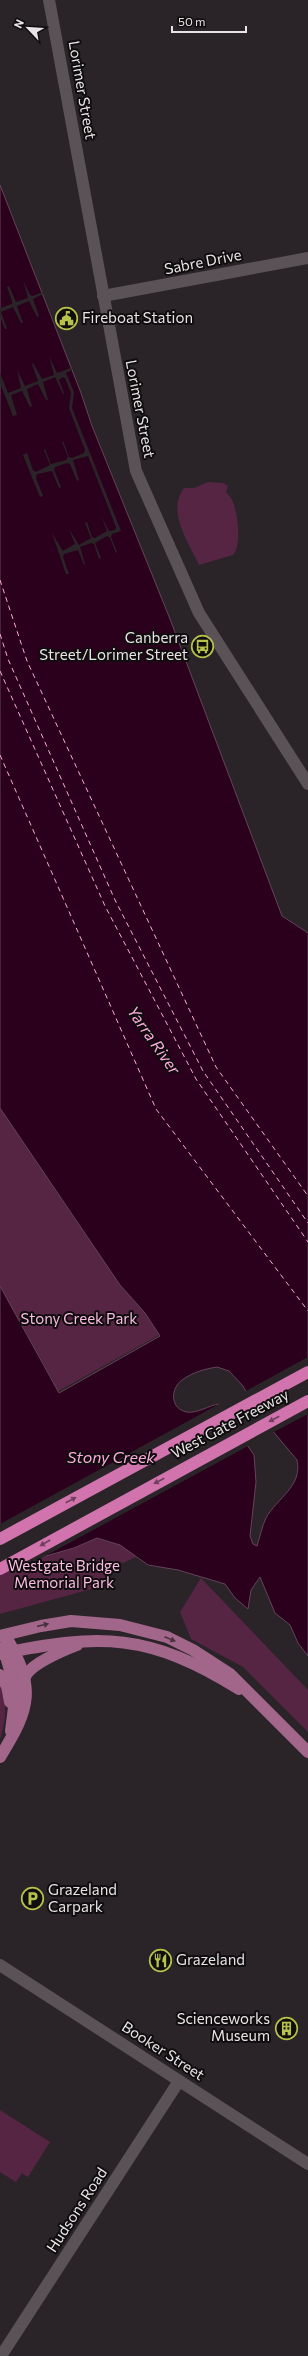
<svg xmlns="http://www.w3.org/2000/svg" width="308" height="2356" font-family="Commissioner,sans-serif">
  <rect width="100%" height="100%" fill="#2a2327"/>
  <!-- green -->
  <g fill="#552543">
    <path d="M208,482l15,1 5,3 -2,6c2,3 5,5 6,8 6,12 10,46 1,55l-34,10c-10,-22 -33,-54 -15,-77h10z"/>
    <polygon points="0,1108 120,1285 145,1313 159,1335 55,1393 52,1379 0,1286"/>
    <polygon points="97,1538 120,1545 138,1556 123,1563 118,1561 99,1587 0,1614 0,1569 74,1548"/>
    <polygon points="201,1578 308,1690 308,1732 243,1667 191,1639 180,1612"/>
    <path d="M0,1685c9,18 5,37 0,55z"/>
    <polygon points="0,2110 50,2142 28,2177 22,2173 16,2182 0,2172"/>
  </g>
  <!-- water -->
  <path fill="#2b001d" stroke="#644459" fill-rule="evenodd" d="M0,185l81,208 11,33 78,193 112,297 26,17v723l-10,-13 -8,-18 -15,-12 -15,-36 -9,13 -3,19 -13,-11 -10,-14 -47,-14 -30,-5 -28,-20 -23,-7 -23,10 -74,21v-283l59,107 101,-57 -15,-23 -25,-28 -120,-177zM217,1367l12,4 14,15 13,25 41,49c6,26 -20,38 -31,58 -4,8 -6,19 -9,28l-4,-2 -3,-8 6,-54 -2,-27 -35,-51c-9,1 -23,10 -32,8 -17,-3 -17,-23 -5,-32 11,-8 23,-11 35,-13z"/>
  <!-- pier -->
  <g fill="#2a2327">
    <polygon points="23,280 30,295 33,296 42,292 43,294 33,299 39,316 37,317 29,301 17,306 23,323 21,323 13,307 1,312 7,329 5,329 0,316 0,308 12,304 12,301 7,287 9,286 16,302 28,298"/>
    <polygon points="49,356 57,373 71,368 72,370 66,373 74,392 72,408 121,531 112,534 111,537 117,552 116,553 110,538 107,536 95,543 101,558 99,559 94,544 91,543 80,547 85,564 84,565 78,550 64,554 63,557 69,574 66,574 52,533 63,551 75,544 69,529 79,545 91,538 85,523 87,522 92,537 95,538 107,531 101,516 109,531 115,530 116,527 88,456 73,460 79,480 77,481 70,464 67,463 55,467 54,470 61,487 59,488 52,471 37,474 36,478 43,496 40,497 23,455 27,453 33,470 36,472 50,465 44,450 45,449 51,464 66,460 68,457 62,442 63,441 69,457 72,458 84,453 85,450 69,408 71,393 65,378 63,377 59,380 64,393 63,394 55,377 43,382 48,400 46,400 38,384 27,389 32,406 30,407 22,391 11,395 17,415 13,416 0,383 0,373 8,393 21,388 17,370 25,386 38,381 32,364 33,363 42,379 54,375"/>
    <polygon points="308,1357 308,1414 272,1433 254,1412 244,1392"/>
    <polygon points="221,1403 250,1445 36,1561 0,1571 0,1524"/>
  </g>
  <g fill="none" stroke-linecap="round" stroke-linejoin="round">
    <!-- ferry -->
    <g stroke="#fcabdb" stroke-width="1" stroke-dasharray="5 4" stroke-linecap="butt">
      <polyline points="0,580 27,661 216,1067 308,1196"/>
      <polyline points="0,634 8,659 115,900 203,1071 308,1223"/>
      <polyline points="0,671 105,906 196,1079 308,1242"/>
      <polyline points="0,755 156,1109 308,1311"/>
    </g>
    <!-- minor -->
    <g stroke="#5a5256" stroke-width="12">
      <polyline points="49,0 136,471 199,613 308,784"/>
      <polyline points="103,296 308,258"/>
      <polyline points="0,1965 308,2164"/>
      <polyline points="1,2356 179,2081"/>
    </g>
    <!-- major -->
    <g stroke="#a1668a" stroke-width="12">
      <polyline points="0,1636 41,1626 71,1621 120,1625 167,1637 193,1650 230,1674 308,1752"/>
      <polyline points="5,1646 5,1653 16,1691 11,1731"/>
      <path d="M0,1654c101,-21 149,-21 239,35"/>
      <polyline points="0,1675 7,1686 10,1702"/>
      <path d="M25,1677c5,-13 39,-27 52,-32"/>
      <path d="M0,1757c31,-50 36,-69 5,-122"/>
    </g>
    <!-- highway -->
    <g stroke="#d173ad" stroke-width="12">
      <polyline points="0,1539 308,1372"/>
      <polyline points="0,1569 308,1401"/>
    </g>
  </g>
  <!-- one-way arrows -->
  <defs><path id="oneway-solid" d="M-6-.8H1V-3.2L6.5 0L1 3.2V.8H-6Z"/></defs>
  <g fill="#70405e">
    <use href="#oneway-solid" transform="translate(274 1419) rotate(152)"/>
    <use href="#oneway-solid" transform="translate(159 1481) rotate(152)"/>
    <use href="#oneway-solid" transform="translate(71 1500) rotate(-28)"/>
    <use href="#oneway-solid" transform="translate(45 1543) rotate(150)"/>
  </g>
  <g fill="#4a3140">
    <use href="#oneway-solid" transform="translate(43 1625) rotate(-13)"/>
    <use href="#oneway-solid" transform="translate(170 1639) rotate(22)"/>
  </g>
  <!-- icons -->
  <defs>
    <symbol id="civic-ring" viewBox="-11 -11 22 22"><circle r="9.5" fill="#100d0f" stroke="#b6c249" stroke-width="1.5"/><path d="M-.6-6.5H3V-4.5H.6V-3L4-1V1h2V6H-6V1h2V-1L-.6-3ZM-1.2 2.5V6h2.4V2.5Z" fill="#b6c249"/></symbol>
    <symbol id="bus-ring" viewBox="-11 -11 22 22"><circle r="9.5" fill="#100d0f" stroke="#b6c249" stroke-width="1.5"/><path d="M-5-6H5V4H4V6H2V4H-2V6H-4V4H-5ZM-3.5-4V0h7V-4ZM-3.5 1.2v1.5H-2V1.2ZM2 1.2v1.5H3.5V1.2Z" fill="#b6c249"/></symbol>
    <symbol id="parking-ring" viewBox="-11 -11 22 22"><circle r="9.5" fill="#100d0f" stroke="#b6c249" stroke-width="1.5"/><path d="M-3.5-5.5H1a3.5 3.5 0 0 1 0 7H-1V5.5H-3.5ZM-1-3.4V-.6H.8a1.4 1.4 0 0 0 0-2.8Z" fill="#b6c249"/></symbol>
    <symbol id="restaurant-ring" viewBox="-11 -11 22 22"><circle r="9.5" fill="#100d0f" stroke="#b6c249" stroke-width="1.5"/><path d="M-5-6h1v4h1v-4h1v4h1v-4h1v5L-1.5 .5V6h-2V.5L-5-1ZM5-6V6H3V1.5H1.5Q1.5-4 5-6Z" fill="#b6c249"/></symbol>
    <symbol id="building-ring" viewBox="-11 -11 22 22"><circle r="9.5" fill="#100d0f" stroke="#b6c249" stroke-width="1.5"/><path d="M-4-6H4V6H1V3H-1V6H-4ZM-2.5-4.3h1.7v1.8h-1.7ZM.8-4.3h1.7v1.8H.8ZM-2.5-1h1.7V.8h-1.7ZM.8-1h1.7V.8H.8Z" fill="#b6c249"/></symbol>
  </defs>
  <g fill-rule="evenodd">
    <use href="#civic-ring" x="54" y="306" width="25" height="25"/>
    <use href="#bus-ring" x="190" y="634" width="25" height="25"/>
    <use href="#parking-ring" x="20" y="1886" width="25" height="25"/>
    <use href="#restaurant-ring" x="148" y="1948" width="25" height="25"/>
    <use href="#building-ring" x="274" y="2016" width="25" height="25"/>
  </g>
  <g text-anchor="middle" stroke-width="4" stroke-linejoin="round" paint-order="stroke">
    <!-- street labels -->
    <g font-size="15" fill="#e8e3e5" stroke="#100d0f">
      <text transform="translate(82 90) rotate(80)" y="5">Lorimer Street</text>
      <text transform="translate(203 262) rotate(-11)" y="5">Sabre Drive</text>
      <text transform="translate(140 409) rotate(79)" y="5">Lorimer Street</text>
      <text transform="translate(230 1424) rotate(-28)" y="5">West Gate Freeway</text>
      <text transform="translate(163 2051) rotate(33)" y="5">Booker Street</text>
      <text transform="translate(77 2210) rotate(-57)" y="5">Hudsons Road</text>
    </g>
    <!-- poi labels -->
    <g font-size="15" fill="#e8e3e5" stroke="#100d0f" text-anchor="start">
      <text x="82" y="323">Fireboat Station</text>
      <text x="188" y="643" text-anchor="end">Canberra<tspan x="188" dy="17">Street/Lorimer Street</tspan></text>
      <text x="48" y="1895">Grazeland<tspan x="48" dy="17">Carpark</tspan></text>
      <text x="176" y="1965">Grazeland</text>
      <text x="270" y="2024" text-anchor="end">Scienceworks<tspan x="270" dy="17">Museum</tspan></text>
    </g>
    <!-- park labels -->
    <g font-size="15" fill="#fabce0" stroke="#100d0f">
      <text x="79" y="1324">Stony Creek Park</text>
      <text x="64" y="1571">Westgate Bridge<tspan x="64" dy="17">Memorial Park</tspan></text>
    </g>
    <!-- water labels -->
    <g font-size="16" font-style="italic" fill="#fcabdb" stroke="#100d0f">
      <text transform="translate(154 1040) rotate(55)" y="6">Yarra River</text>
      <text x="111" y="1463">Stony Creek</text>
    </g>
  </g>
  <!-- north arrow -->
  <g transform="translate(28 28) rotate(295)" stroke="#100d0f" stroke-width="3" paint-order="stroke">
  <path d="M0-3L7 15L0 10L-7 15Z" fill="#e8e3e5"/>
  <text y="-6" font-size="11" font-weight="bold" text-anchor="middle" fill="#e8e3e5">N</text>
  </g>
  <!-- scale -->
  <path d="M172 26v6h74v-6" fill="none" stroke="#e8e3e5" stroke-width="2"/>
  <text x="178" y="26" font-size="12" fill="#e8e3e5" stroke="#100d0f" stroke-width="3" paint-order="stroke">50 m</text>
</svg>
